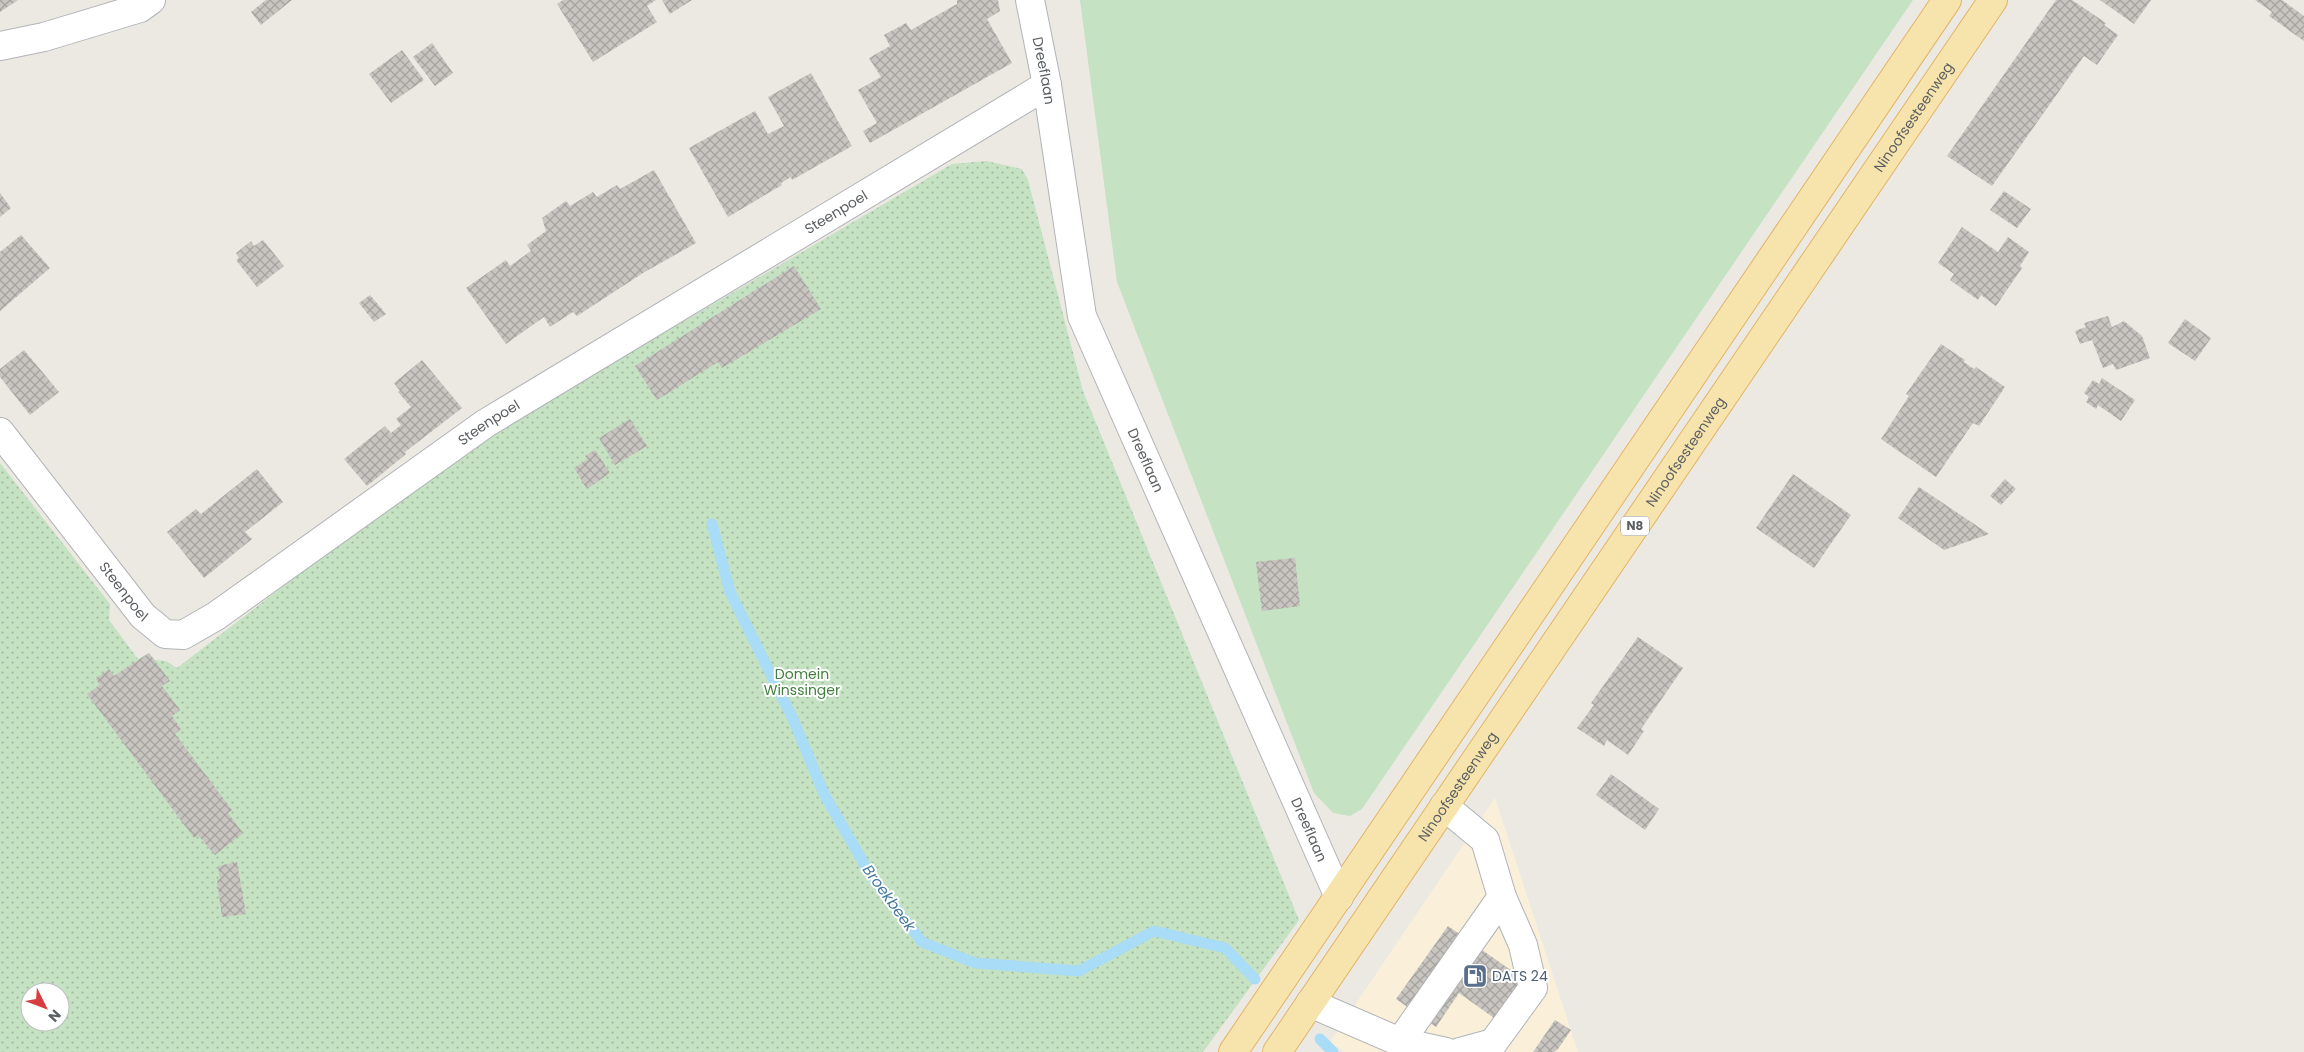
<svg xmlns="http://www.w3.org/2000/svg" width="2304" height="1052" font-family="Poppins,sans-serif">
  <defs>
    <pattern id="park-dots" width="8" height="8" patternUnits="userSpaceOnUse" patternTransform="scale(1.25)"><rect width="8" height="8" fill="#c5e2c2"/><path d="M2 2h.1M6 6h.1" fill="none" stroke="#a3baa1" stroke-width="1.8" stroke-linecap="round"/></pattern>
    <pattern id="building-cross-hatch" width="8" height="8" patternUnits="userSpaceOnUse" patternTransform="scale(1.25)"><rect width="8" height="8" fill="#c8c4bf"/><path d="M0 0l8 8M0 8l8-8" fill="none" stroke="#a5a29f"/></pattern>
  </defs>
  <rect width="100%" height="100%" fill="#ece9e3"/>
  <!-- commercial -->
  <polygon fill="#faf0da" points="1495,798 1578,1052 1344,1052 1330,1042"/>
  <!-- green -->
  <polygon fill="#c5e2c2" points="1080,0 1913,0 1362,809 1350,816 1333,813 1314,793 1117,282"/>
  <!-- park -->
  <path fill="url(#park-dots)" fill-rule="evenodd" d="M986,161l36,8 6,11 55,211 216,529 -96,132h-1203v-589l110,141 -1,16 29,39 11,-6 6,7 11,1 11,7 269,-207 506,-297zM30,992h30v30h-30z"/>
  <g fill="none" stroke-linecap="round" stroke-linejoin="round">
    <!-- stream -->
    <g stroke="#a9dcf6" stroke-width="11">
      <polyline points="712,524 730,592 793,719 824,794 871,876 922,942 975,963 1079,971 1154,931 1225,948 1255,979"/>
      <polyline points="1320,1039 1333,1052"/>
    </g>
  </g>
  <!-- building -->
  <g fill="url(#building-cross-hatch)">
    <polygon points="0,0 18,0 0,12"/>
    <polygon points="266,0 292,0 261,25 251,12"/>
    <polygon points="563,0 656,0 647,6 657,22 593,62 557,4"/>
    <polygon points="662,0 692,0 670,14"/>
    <polygon points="957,0 998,0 1000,11 987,19 1012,63 870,143 863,131 877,123 858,90 881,77 869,58 890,46 884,35 906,23 911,30 957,4"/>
    <polygon points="2056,0 2072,0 2106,23 2104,25 2118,35 2097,65 2084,56 1992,186 1947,156"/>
    <polygon points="2100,0 2151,0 2134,24"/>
    <polygon points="2255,0 2282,0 2304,16 2304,41 2269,16 2272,12"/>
    <polygon points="432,43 453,73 435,86 413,57"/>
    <polygon points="402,50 424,80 391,103 369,74"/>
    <polygon points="811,73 852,146 792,180 791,177 781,183 782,185 728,217 689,148 755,111 768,134 784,126 768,97"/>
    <polygon points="654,170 696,243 643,273 577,316 573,312 550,327 544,317 506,344 466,288 506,260 510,266 531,251 527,245 546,231 542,218 566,201 570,206 593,192 597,197 617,185 620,189"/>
    <polygon points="2004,191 2031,209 2017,228 1990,210"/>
    <polygon points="0,193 11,208 0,217"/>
    <polygon points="1962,227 1998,252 2008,237 2029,252 2020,266 2022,268 1996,306 1981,295 1978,300 1950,280 1954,274 1938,263"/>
    <polygon points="21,235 50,268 0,311 0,252"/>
    <polygon points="263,240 284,266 257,287 236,260 239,258 236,253 251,241 254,246"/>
    <polygon points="794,266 821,309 722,368 718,362 657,400 635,366"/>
    <polygon points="370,295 386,314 374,322 359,303"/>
    <polygon points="2108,316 2112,327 2124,321 2142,336 2150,358 2116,370 2113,364 2103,368 2092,340 2080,344 2075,331 2086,327 2084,323"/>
    <polygon points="2185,319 2211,338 2195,361 2168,343"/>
    <polygon points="1941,344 1965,360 1964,362 1974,369 1976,367 2005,387 1979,426 1973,423 1936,477 1881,439 1909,396 1906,394"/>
    <polygon points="24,350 59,392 30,415 0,377 0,369"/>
    <polygon points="422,360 462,408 405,452 406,454 367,486 344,459 385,426 391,433 401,425 396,419 411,407 398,392 400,391 394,383"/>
    <polygon points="2102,378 2135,400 2121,421 2098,405 2096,409 2086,402 2089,397 2084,393 2093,380 2099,384"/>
    <polygon points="630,419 647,446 615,465 599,438"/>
    <polygon points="595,450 610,473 587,489 574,468 588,459 585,456"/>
    <polygon points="257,469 283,502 245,532 252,539 204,578 167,532 196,509 201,514"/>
    <polygon points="1793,474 1851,515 1814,568 1756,528"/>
    <polygon points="2005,479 2016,489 2001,505 1990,496"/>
    <polygon points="1919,487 1989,534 1944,550 1898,518"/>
    <polygon points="1295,558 1300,606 1262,611 1256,562"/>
    <polygon points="1638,637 1683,668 1641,729 1644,731 1628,755 1607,740 1604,746 1577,728 1594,705 1591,703"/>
    <polygon points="149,653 170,681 162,686 180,710 172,716 181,729 175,734 232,810 228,813 243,833 215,855 198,835 194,838 87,694 100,685 96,679 109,669 114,676"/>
    <polygon points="1611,774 1659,809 1645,830 1596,795"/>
    <polygon points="237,862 246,914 222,917 217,880 220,879 218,866"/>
    <polygon points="1448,926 1522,978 1494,1018 1459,993 1436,1027 1396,999"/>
    <polygon points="1555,1020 1571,1030 1558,1049 1554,1052 1533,1052"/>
  </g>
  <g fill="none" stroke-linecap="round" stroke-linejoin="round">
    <defs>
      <g id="minor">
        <path id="s1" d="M1030,0l17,85 35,231 257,581"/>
        <polyline points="0,46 44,37 140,8 151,0"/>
        <path id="s2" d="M0,432l143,184 22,18 18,1 33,-19 270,-193 561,-338"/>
        <polyline points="1310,1003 1400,1042 1502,897 1485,840 1444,806"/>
        <polyline points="1400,1042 1446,1052"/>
        <polyline points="1460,1052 1493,1043 1533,988 1523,945 1502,897"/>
      </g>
      <g id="major">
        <polyline points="1233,1052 1947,0"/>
        <path id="s3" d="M1277,1052l716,-1052"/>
      </g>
    </defs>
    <!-- minor casing -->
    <use href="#minor" stroke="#b0b4b7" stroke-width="30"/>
    <!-- major casing -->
    <use href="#major" stroke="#e3b465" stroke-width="30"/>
    <!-- minor -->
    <use href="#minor" stroke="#fff" stroke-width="28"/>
    <!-- major -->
    <use href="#major" stroke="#f7e4ad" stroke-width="28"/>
  </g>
  <!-- icons -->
  <defs>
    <symbol id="fuel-square" viewBox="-11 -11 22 22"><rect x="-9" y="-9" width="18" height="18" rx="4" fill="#5c6f8a" stroke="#fff"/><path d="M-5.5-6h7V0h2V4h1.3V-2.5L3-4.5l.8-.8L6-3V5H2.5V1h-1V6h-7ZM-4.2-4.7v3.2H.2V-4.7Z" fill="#fff"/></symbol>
  </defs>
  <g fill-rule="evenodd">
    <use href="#fuel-square" x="1461" y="962" width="28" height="28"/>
  </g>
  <g text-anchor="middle" stroke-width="4" stroke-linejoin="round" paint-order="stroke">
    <!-- shield labels -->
    <rect fill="#fff" stroke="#8c8f91" stroke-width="1" x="1621" y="516.5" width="28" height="19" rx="4"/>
    <g font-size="12" font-weight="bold" fill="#5b5f62">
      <text x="1635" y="530">N8</text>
    </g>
    <!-- street labels -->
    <g font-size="14" fill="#5b5f62" stroke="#fff">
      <text dy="5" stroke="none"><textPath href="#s1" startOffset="72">Dreeflaan</textPath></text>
      <text dy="5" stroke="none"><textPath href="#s3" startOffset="1131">Ninoofsesteenweg</textPath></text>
      <text dy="5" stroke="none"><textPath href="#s2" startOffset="1058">Steenpoel</textPath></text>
      <text dy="5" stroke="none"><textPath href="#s2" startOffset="652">Steenpoel</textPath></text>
      <text dy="5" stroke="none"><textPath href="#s3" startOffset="726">Ninoofsesteenweg</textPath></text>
      <text dy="5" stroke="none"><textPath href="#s1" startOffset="478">Dreeflaan</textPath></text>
      <text dy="5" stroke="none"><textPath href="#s2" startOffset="202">Steenpoel</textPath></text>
      <text dy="5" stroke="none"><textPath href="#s3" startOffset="321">Ninoofsesteenweg</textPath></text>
      <text dy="5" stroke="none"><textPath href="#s1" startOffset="882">Dreeflaan</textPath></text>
    </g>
    <!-- park labels -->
    <g font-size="14" fill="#407f3d" stroke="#fff">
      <text x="802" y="679">Domein<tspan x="802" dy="16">Winssinger</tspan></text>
    </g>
    <!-- service labels -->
    <g font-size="14" fill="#4e5e75" stroke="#fff" text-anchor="start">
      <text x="1492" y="981">DATS 24</text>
    </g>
    <!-- water labels -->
    <g font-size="15" font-style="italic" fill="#45799e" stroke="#fff">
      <text transform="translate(889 898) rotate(54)" y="5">Broekbeek</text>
    </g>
  </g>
  <!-- north arrow -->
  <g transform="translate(45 1007) rotate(132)"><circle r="24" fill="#ffffff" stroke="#bdbfc0"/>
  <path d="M0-4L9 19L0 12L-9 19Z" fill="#d73e40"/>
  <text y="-8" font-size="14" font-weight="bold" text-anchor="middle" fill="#5b5f62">N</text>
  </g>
</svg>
